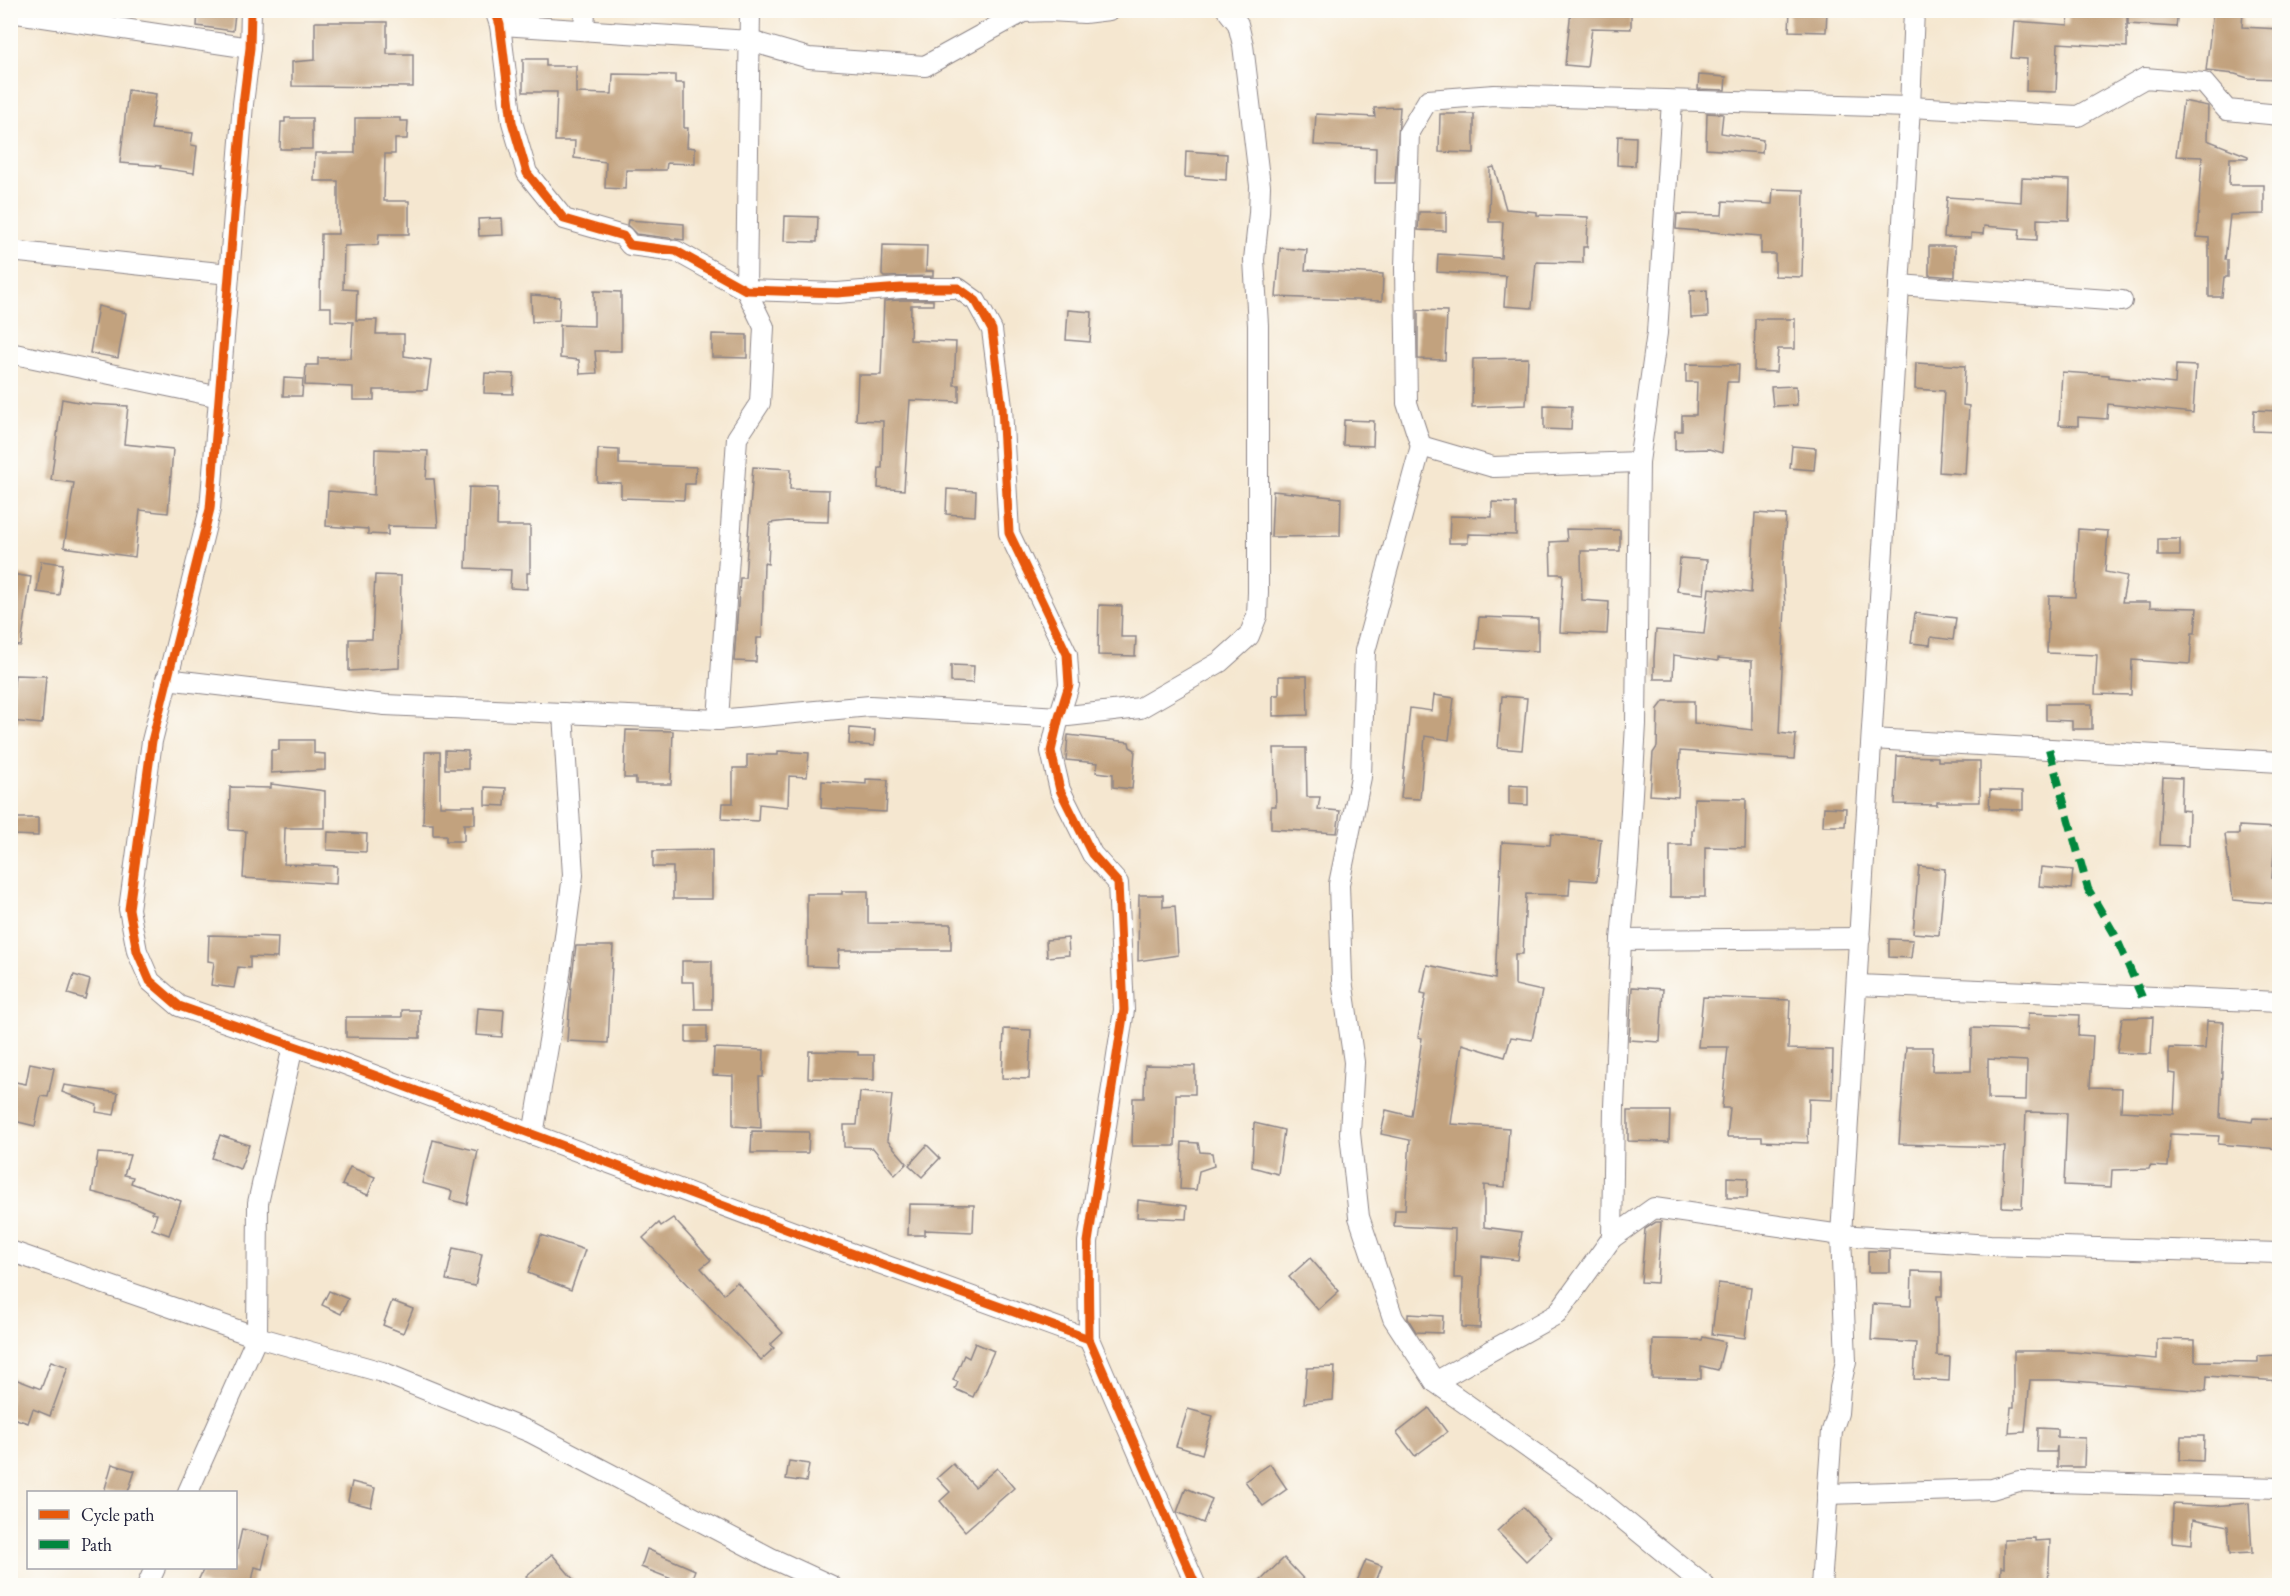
<svg xmlns="http://www.w3.org/2000/svg" width="2290" height="1596" font-family="'EB Garamond',serif">
  <rect width="100%" height="100%" fill="#fdfcf7"/>
  <filter id="ink" filterUnits="userSpaceOnUse"><feTurbulence type="fractalNoise" baseFrequency=".0167" numOctaves="2"/><feDisplacementMap in="SourceGraphic" scale="12" xChannelSelector="R" yChannelSelector="G"/><feConvolveMatrix kernelMatrix="1 2 1 2 8 2 1 2 1" color-interpolation-filters="sRGB"/></filter>
  <filter id="wash" filterUnits="userSpaceOnUse"><feTurbulence type="fractalNoise" baseFrequency=".008" numOctaves="4" result="noise"/><feDisplacementMap in="SourceGraphic" scale="24" xChannelSelector="R" yChannelSelector="G"/><feGaussianBlur stdDeviation="1.35" result="paint"/><feColorMatrix in="noise" values="0 0 0 0 0 0 0 0 0 0 0 0 0 0 0 0 0 1.4 0 .05"/><feComposite in="paint" operator="in"/></filter>
  <g filter="url(#wash)">
    <rect width="100%" height="100%" fill="#f5e7d0"/>
    <g id="blocks">
      <!-- building -->
      <g fill="#c2a27e" fill-rule="evenodd">
        <polygon points="198,10 235,14 233,31 197,26"/>
        <polygon points="1571,10 1631,10 1631,29 1592,28 1587,67 1565,65"/>
        <polygon points="1790,10 1827,10 1826,32 1789,31"/>
        <polygon points="2069,10 2127,10 2127,47 2058,43 2056,92 2026,91 2027,59 2011,58 2014,21 2068,25"/>
        <polygon points="2128,10 2178,10 2176,27 2128,24"/>
        <polygon points="2213,10 2243,10 2242,27 2280,29 2280,79 2248,78 2235,74 2206,71"/>
        <polygon points="315,22 387,22 387,54 413,54 413,87 292,86 292,62 315,60"/>
        <polygon points="523,59 546,59 546,66 576,66 576,93 612,94 613,74 675,75 675,83 684,83 684,128 688,128 687,147 695,148 695,164 667,163 666,170 626,170 625,189 605,188 606,162 574,158 575,141 555,141 557,92 523,92"/>
        <polygon points="1699,75 1726,77 1725,90 1698,89"/>
        <polygon points="128,90 156,94 151,129 193,133 191,145 197,146 194,173 160,168 161,166 120,163"/>
        <polygon points="2183,101 2208,106 2207,140 2248,156 2248,158 2230,158 2229,185 2264,185 2264,214 2230,215 2225,260 2228,260 2228,277 2224,277 2222,297 2209,297 2209,238 2197,237 2202,157 2176,156"/>
        <polygon points="1400,107 1395,183 1375,183 1376,148 1314,145 1316,114 1375,117 1374,108"/>
        <polygon points="1707,113 1723,114 1721,133 1763,140 1762,153 1706,149"/>
        <polygon points="1440,114 1474,114 1474,153 1439,152"/>
        <polygon points="285,118 312,118 312,149 280,149 281,122 285,122"/>
        <polygon points="355,118 400,118 400,121 408,121 407,139 395,139 395,154 385,154 384,201 409,201 409,234 379,234 378,245 344,246 343,289 357,290 356,320 377,320 376,334 404,334 404,356 431,360 427,390 374,390 374,400 353,400 353,387 305,385 306,365 318,365 318,358 351,358 353,322 331,321 331,307 320,307 321,234 338,234 338,181 314,181 315,153 355,153"/>
        <polygon points="1618,136 1636,137 1635,166 1617,165"/>
        <polygon points="1186,151 1227,154 1226,180 1185,177"/>
        <polygon points="1494,167 1506,209 1537,212 1537,215 1588,217 1587,247 1583,247 1583,263 1536,262 1532,308 1504,306 1506,276 1437,272 1438,254 1501,258 1503,222 1489,222 1490,168"/>
        <polygon points="2022,178 2070,180 2069,220 2037,219 2037,240 2019,239 2020,229 1984,226 1983,234 1971,233 1971,238 1944,237 1947,197 2021,202"/>
        <polygon points="1773,189 1804,190 1802,277 1775,276 1775,254 1761,254 1761,236 1676,229 1677,214 1722,215 1723,201 1772,204"/>
        <polygon points="1419,212 1446,212 1446,231 1418,230"/>
        <polygon points="785,216 818,217 817,242 784,241"/>
        <polygon points="502,218 503,235 479,236 478,219"/>
        <polygon points="628,220 684,224 684,240 636,234 627,225"/>
        <polygon points="883,245 927,246 926,271 933,271 933,276 884,277 882,275"/>
        <polygon points="1929,246 1955,246 1955,277 1929,275"/>
        <polygon points="1280,248 1307,250 1305,270 1383,274 1382,301 1276,297"/>
        <polygon points="1707,290 1708,317 1691,318 1690,291"/>
        <polygon points="594,291 621,292 621,351 595,351 597,373 580,374 579,360 560,358 560,325 594,326"/>
        <polygon points="531,295 560,297 559,320 532,322"/>
        <polygon points="901,300 933,300 933,305 911,305 910,340 956,342 954,385 959,385 959,402 910,400 904,490 878,488 879,468 882,468 883,421 856,420 858,375 881,375 884,301"/>
        <polygon points="98,306 126,313 118,358 90,353"/>
        <polygon points="1068,310 1092,312 1090,342 1066,340"/>
        <polygon points="1418,310 1447,311 1445,360 1418,359"/>
        <polygon points="1755,319 1795,319 1795,349 1778,349 1776,372 1754,371"/>
        <polygon points="712,334 747,335 747,358 712,357"/>
        <polygon points="1528,358 1526,405 1472,407 1473,359"/>
        <polygon points="1916,363 1965,366 1963,405 1969,406 1965,474 1939,472 1944,391 1915,389"/>
        <polygon points="1686,364 1739,365 1738,382 1727,382 1722,453 1709,449 1675,450 1675,431 1682,431 1682,415 1696,415 1697,382 1686,382"/>
        <polygon points="2176,365 2196,366 2193,413 2108,404 2107,419 2078,417 2078,426 2059,425 2062,372 2109,375 2109,377 2175,384"/>
        <polygon points="485,373 514,374 513,394 484,393"/>
        <polygon points="284,378 303,379 302,396 283,396"/>
        <polygon points="1796,386 1797,405 1773,406 1771,387"/>
        <polygon points="62,399 89,404 128,406 124,444 173,449 168,513 140,510 135,557 64,547 74,483 51,480"/>
        <polygon points="1544,405 1572,406 1571,430 1544,429"/>
        <polygon points="2254,410 2280,411 2280,432 2253,431"/>
        <polygon points="1344,420 1374,421 1373,446 1343,445"/>
        <polygon points="1792,446 1816,448 1814,470 1790,468"/>
        <polygon points="375,449 428,451 426,479 434,479 438,527 388,526 388,535 368,534 368,529 326,526 328,491 374,495"/>
        <polygon points="598,449 619,450 619,464 696,467 695,484 685,484 684,500 621,498 621,483 597,482"/>
        <polygon points="753,467 791,469 790,489 829,490 828,522 787,521 770,523 768,564 764,563 762,638 757,638 756,662 734,661 740,578 745,578"/>
        <polygon points="469,487 498,488 497,526 530,526 530,573 527,573 527,589 510,588 511,570 466,568"/>
        <polygon points="947,489 976,491 975,516 946,514"/>
        <polygon points="1273,491 1341,498 1340,536 1271,537"/>
        <polygon points="1492,502 1516,503 1516,535 1468,534 1468,543 1449,543 1450,516 1492,517"/>
        <polygon points="1755,513 1786,515 1783,565 1785,606 1779,733 1796,735 1794,759 1680,751 1678,797 1650,795 1653,753 1657,747 1658,709 1664,701 1694,701 1694,723 1752,730 1752,661 1718,658 1718,661 1674,655 1673,679 1654,679 1654,657 1656,630 1704,634 1709,588 1751,593"/>
        <polygon points="1566,529 1620,530 1620,551 1581,551 1582,600 1609,602 1607,634 1560,632 1563,574 1551,574 1550,542 1567,541"/>
        <polygon points="2078,529 2108,531 2105,572 2127,576 2122,602 2150,602 2150,607 2197,608 2195,633 2192,633 2190,664 2132,660 2131,695 2095,694 2097,655 2047,653 2049,596 2075,597"/>
        <rect x="2158" y="539" width="22" height="17"/>
        <polygon points="1680,558 1707,560 1704,594 1677,591"/>
        <polygon points="41,561 63,564 59,595 37,592"/>
        <polygon points="10,574 31,577 21,646 10,645"/>
        <polygon points="375,575 401,576 399,668 349,671 349,639 372,639"/>
        <polygon points="1099,605 1122,606 1121,637 1136,637 1135,656 1098,655"/>
        <polygon points="1915,613 1956,618 1953,640 1931,637 1930,645 1911,643"/>
        <polygon points="1479,617 1538,619 1538,651 1476,648"/>
        <polygon points="951,665 974,666 973,683 951,682"/>
        <polygon points="15,675 46,676 42,724 10,721"/>
        <polygon points="1279,676 1307,676 1308,715 1273,716 1273,695 1279,695"/>
        <polygon points="1434,695 1454,698 1449,740 1425,736 1420,799 1401,798 1410,708 1432,711"/>
        <polygon points="1502,696 1527,698 1522,750 1498,748"/>
        <polygon points="2046,704 2092,704 2092,729 2072,729 2072,721 2046,720"/>
        <polygon points="850,728 875,730 874,746 849,744"/>
        <polygon points="626,730 673,731 671,784 636,784 636,778 624,778"/>
        <polygon points="1068,735 1129,742 1130,747 1135,750 1132,789 1113,787 1113,774 1096,772 1098,763 1066,760"/>
        <polygon points="279,740 314,740 314,753 325,754 325,770 271,773 271,750 279,750"/>
        <polygon points="1274,748 1306,748 1307,797 1320,797 1318,809 1340,811 1337,833 1271,829 1271,806 1276,806"/>
        <polygon points="445,750 468,751 468,769 445,769"/>
        <polygon points="778,751 809,753 807,777 789,776 788,807 759,804 758,821 722,819 723,803 733,803 733,768 747,768 747,755 778,755"/>
        <polygon points="425,752 440,752 440,806 475,806 475,824 464,824 464,841 446,841 446,835 433,835 433,824 423,824"/>
        <polygon points="1897,756 1938,757 1938,761 1980,761 1980,802 1937,802 1937,805 1895,804"/>
        <polygon points="2163,777 2182,778 2181,810 2189,811 2188,846 2160,845"/>
        <polygon points="866,779 888,780 886,812 821,808 822,781 866,784"/>
        <polygon points="271,784 325,791 325,828 285,828 284,864 337,866 336,884 243,878 246,831 229,830 230,787 271,788"/>
        <polygon points="1509,785 1528,786 1528,805 1509,804"/>
        <polygon points="485,787 506,788 505,806 485,805"/>
        <polygon points="1990,790 2023,791 2023,810 1989,809"/>
        <polygon points="1694,798 1746,799 1745,848 1705,847 1705,897 1670,897 1670,845 1692,845 1692,830 1694,830"/>
        <polygon points="1824,807 1846,808 1845,826 1823,826"/>
        <polygon points="13,818 38,818 38,836 13,835"/>
        <polygon points="2239,826 2276,828 2272,878 2280,879 2280,904 2233,900 2225,834 2239,834"/>
        <polygon points="328,832 367,834 366,852 327,850"/>
        <polygon points="1551,834 1601,839 1597,881 1570,879 1569,895 1526,894 1523,954 1515,954 1515,985 1542,991 1532,1040 1511,1037 1505,1057 1462,1044 1451,1124 1509,1128 1505,1187 1484,1185 1484,1227 1522,1232 1518,1260 1482,1256 1480,1328 1462,1327 1463,1278 1454,1278 1455,1229 1394,1226 1395,1210 1405,1210 1410,1140 1381,1134 1386,1110 1411,1116 1422,1038 1418,1037 1426,994 1421,993 1427,965 1495,979 1502,842 1550,845"/>
        <polygon points="712,850 712,899 673,899 673,867 653,867 653,851"/>
        <polygon points="1919,866 1945,869 1939,935 1913,933"/>
        <polygon points="2041,867 2073,870 2071,889 2039,886"/>
        <polygon points="842,891 868,891 868,923 951,924 951,950 839,950 838,967 807,966 807,894 842,894"/>
        <polygon points="1139,895 1163,895 1163,907 1175,906 1178,955 1138,961"/>
        <polygon points="209,935 278,937 277,958 250,957 250,968 238,967 234,988 211,985 214,962 208,961"/>
        <polygon points="1068,938 1069,955 1047,957 1046,940"/>
        <polygon points="1889,939 1913,940 1911,958 1889,957"/>
        <polygon points="576,946 613,946 608,1043 567,1041 571,985"/>
        <polygon points="682,961 712,961 712,1009 695,1009 694,982 682,982"/>
        <polygon points="74,975 90,980 85,999 68,994"/>
        <polygon points="1632,987 1663,989 1660,1042 1629,1040"/>
        <polygon points="1703,997 1790,1000 1788,1049 1833,1050 1832,1100 1809,1099 1808,1143 1762,1141 1762,1137 1727,1137 1730,1108 1722,1108 1728,1047 1698,1047"/>
        <polygon points="478,1008 504,1010 502,1037 476,1035"/>
        <polygon points="402,1010 420,1010 420,1038 346,1037 346,1017 402,1017"/>
        <path d="M2028,1013l51,2 -1,20 15,1 -3,51 32,1 -1,23 53,3 2,-40 -7,-1v-25l36,1 2,-28 17,1 -4,96 32,4 1,-4 27,1v30l-62,-5 1,-8 -49,-2 -2,33 -18,-1 -1,3 -37,1 -1,17 -47,-2 3,-72 -41,-1 -4,96 -20,-1 3,-60 -106,-3 7,-97h27l-1,24h39l1,-43 55,2zM1988,1059l39,2 -1,39 -38,-1z"/>
        <polygon points="2153,1017 2151,1054 2117,1053 2122,1018"/>
        <rect x="686" y="1026" width="21" height="16"/>
        <polygon points="1004,1029 1031,1030 1029,1079 1002,1078"/>
        <polygon points="714,1048 764,1050 763,1077 759,1077 761,1128 733,1126 733,1076 713,1075"/>
        <polygon points="809,1051 858,1052 858,1055 874,1055 874,1080 808,1078"/>
        <polygon points="30,1063 54,1068 48,1097 41,1096 35,1126 10,1120 10,1081 26,1084"/>
        <polygon points="1145,1065 1195,1066 1195,1094 1176,1094 1175,1146 1132,1146 1133,1098 1144,1098"/>
        <polygon points="64,1085 118,1093 114,1115 96,1112 97,1105 62,1092"/>
        <polygon points="860,1092 892,1095 887,1140 907,1163 895,1175 873,1148 844,1147 844,1125 857,1125"/>
        <polygon points="1628,1111 1670,1111 1669,1142 1628,1141"/>
        <polygon points="1254,1123 1284,1130 1278,1174 1252,1167"/>
        <polygon points="752,1131 809,1132 808,1153 751,1153"/>
        <polygon points="220,1135 249,1145 240,1169 212,1158"/>
        <polygon points="433,1140 478,1151 467,1204 450,1200 452,1191 422,1183"/>
        <polygon points="1182,1142 1198,1143 1200,1152 1212,1153 1214,1166 1199,1171 1196,1190 1180,1189"/>
        <polygon points="927,1145 940,1158 922,1177 909,1165"/>
        <polygon points="98,1153 130,1155 124,1175 133,1177 131,1183 181,1201 169,1235 152,1229 157,1214 152,1213 153,1211 132,1202 92,1192"/>
        <polygon points="350,1167 375,1177 368,1195 342,1185"/>
        <polygon points="1727,1177 1748,1178 1747,1198 1727,1198"/>
        <polygon points="1138,1200 1187,1206 1186,1219 1137,1217"/>
        <polygon points="909,1204 974,1205 973,1232 925,1230 925,1235 908,1235"/>
        <polygon points="673,1218 711,1260 701,1268 724,1294 737,1282 783,1333 770,1345 774,1348 761,1360 643,1238 659,1223 661,1226"/>
        <polygon points="1656,1222 1661,1222 1657,1283 1641,1282 1645,1229"/>
        <polygon points="541,1235 585,1250 571,1290 528,1273"/>
        <polygon points="453,1248 482,1254 475,1286 446,1280"/>
        <rect x="1868" y="1251" width="22" height="21"/>
        <polygon points="1310,1258 1339,1291 1318,1310 1289,1277"/>
        <polygon points="1912,1271 1942,1272 1942,1296 1937,1296 1937,1356 1950,1357 1949,1381 1914,1379 1916,1343 1871,1340 1873,1304 1911,1306"/>
        <polygon points="1718,1283 1751,1287 1745,1338 1712,1334"/>
        <polygon points="329,1291 348,1299 341,1314 322,1305"/>
        <polygon points="392,1301 413,1309 403,1333 383,1325"/>
        <polygon points="1408,1314 1443,1316 1442,1333 1416,1332 1408,1319"/>
        <polygon points="1703,1337 1725,1342 1718,1370 1701,1366 1701,1379 1652,1378 1653,1339 1702,1340"/>
        <polygon points="2157,1339 2195,1340 2195,1361 2258,1362 2258,1356 2280,1355 2280,1381 2207,1376 2206,1391 2060,1380 2030,1380 2025,1432 2009,1433 2011,1407 2014,1407 2014,1351 2061,1351 2157,1359"/>
        <polygon points="975,1343 994,1351 973,1397 955,1389 958,1382 953,1380 964,1355 969,1358"/>
        <polygon points="51,1361 68,1367 50,1416 33,1409 28,1423 10,1417 10,1377 41,1389"/>
        <polygon points="1335,1367 1333,1400 1304,1403 1307,1368"/>
        <polygon points="1429,1408 1447,1432 1415,1456 1397,1433"/>
        <polygon points="1188,1409 1213,1416 1202,1454 1176,1446"/>
        <polygon points="2038,1428 2057,1429 2057,1437 2085,1438 2084,1467 2057,1467 2057,1446 2056,1452 2037,1452"/>
        <polygon points="2181,1436 2204,1436 2203,1461 2180,1460"/>
        <polygon points="789,1461 809,1464 806,1482 786,1479"/>
        <polygon points="112,1464 135,1471 128,1492 104,1492"/>
        <polygon points="953,1464 975,1487 997,1468 1014,1488 965,1531 940,1501 950,1492 937,1478"/>
        <polygon points="1270,1464 1287,1489 1263,1506 1245,1481"/>
        <polygon points="352,1482 375,1488 371,1507 348,1501"/>
        <polygon points="1186,1488 1212,1499 1203,1523 1177,1512"/>
        <polygon points="2249,1503 2252,1553 2230,1554 2228,1526 2193,1519 2192,1544 2172,1542 2173,1504 2213,1506"/>
        <polygon points="1523,1507 1551,1537 1526,1561 1497,1531"/>
        <polygon points="242,1529 270,1536 262,1569 255,1567 251,1586 208,1586 198,1581 204,1568 236,1568 236,1556"/>
        <polygon points="2035,1538 2035,1541 2050,1540 2048,1586 2000,1586 2001,1567 2004,1568 2004,1539"/>
        <polygon points="647,1549 695,1570 689,1586 641,1567"/>
        <polygon points="552,1554 579,1586 534,1586 526,1576"/>
        <polygon points="1284,1558 1310,1586 1255,1586"/>
        <polygon points="1366,1560 1382,1566 1374,1586 1355,1586"/>
      </g>
    </g>
  </g>
  <g filter="url(#ink)">
    <use href="#blocks" fill-opacity="0" stroke="#8c8486" stroke-width="1.5"/>
    <g fill="none" stroke-linecap="round" stroke-linejoin="round">
      <defs>
        <g id="minor">
          <polyline points="251,10 250,48 243,104 210,509 152,741 129,909 137,951 150,981 179,1006 323,1056 818,1241 1089,1339"/>
          <polyline points="495,10 500,25 512,122 527,173 564,219 623,236 630,245 676,251 746,290 837,293 901,288 958,288 976,301 992,330 1002,407 1009,533 1067,654 1069,685 1059,717 1051,751 1060,790 1092,854 1118,883 1124,1010 1088,1242 1089,1339 1196,1586"/>
          <polyline points="10,12 250,48"/>
          <polyline points="500,25 750,41 809,58 925,66 1023,12 1050,11 1084,13 1109,10"/>
          <polyline points="584,30 585,10"/>
          <polyline points="10,251 229,274"/>
          <polyline points="1899,285 2122,301"/>
          <polyline points="10,353 220,397"/>
          <polyline points="1421,446 1365,651 1361,777 1339,884 1342,980 1354,1062 1350,1133 1359,1217 1393,1318 1435,1382 1590,1492 1705,1586"/>
          <polyline points="1639,462 1493,467 1421,446 1407,403 1405,268 1409,132 1428,100 1494,95 1910,107 2078,116 2145,78 2204,83 2227,110 2280,115"/>
          <polyline points="166,679 385,705 718,720 870,706 1059,717 1140,708 1220,662 1249,636 1257,616 1258,592 1258,325 1254,260 1259,213 1260,186 1243,45 1238,24 1227,10"/>
          <polyline points="718,720 737,438 760,403 764,327 746,290 750,10"/>
          <polyline points="1872,739 2280,762"/>
          <polyline points="1621,940 1860,938"/>
          <polyline points="1857,985 2280,1002"/>
          <polyline points="533,1135 559,982 573,875 563,713"/>
          <polyline points="1612,1238 1614,1107 1621,940 1628,862 1636,724 1639,462 1657,333 1672,101"/>
          <polyline points="10,1251 257,1337 382,1372 530,1432 771,1558 832,1586"/>
          <polyline points="1435,1382 1557,1314 1612,1238 1654,1208 1841,1235 1990,1245 2280,1253"/>
          <polyline points="188,1492 257,1337 258,1203 293,1046"/>
          <polyline points="1827,1494 1992,1489 2019,1481 2280,1488"/>
          <polyline points="147,1586 155,1568"/>
          <polyline points="1821,1586 1832,1431 1838,1413 1840,1388 1846,1361 1841,1235 1910,107 1914,10"/>
        </g>
      </defs>
      <!-- minor casing -->
      <use href="#minor" stroke="#8c8486" stroke-width="22"/>
      <!-- minor -->
      <use href="#minor" stroke="#fff" stroke-width="20"/>
      <!-- quiet -->
      <polyline stroke="#00873e" stroke-width="8" stroke-dasharray="15 8" stroke-linecap="butt" points="2049,749 2088,889 2115,935 2142,997"/>
      <defs>
        <g id="cycleway">
          <polyline points="251,10 250,48 243,104 210,509 152,741 129,909 137,951 150,981 179,1006 323,1056 818,1241 1089,1339"/>
          <polyline points="495,10 500,25 512,122 527,173 564,219 623,236 630,245 676,251 746,290 837,293 901,288 958,288 976,301 992,330 1002,407 1009,533 1067,654 1069,685 1059,717 1051,751 1060,790 1092,854 1118,883 1124,1010 1088,1242 1089,1339 1196,1586"/>
        </g>
      </defs>
      <!-- cycleway casing -->
      <use href="#cycleway" stroke="#fdfcf7" stroke-width="13"/>
      <!-- cycleway -->
      <use href="#cycleway" stroke="#e8590c" stroke-width="9"/>
    </g>
  </g>
  <!-- margin -->
  <rect width="2290" height="1596" fill="none" stroke="#fdfcf7" stroke-width="36"/>
  <!-- legend -->
  <rect x="27" y="1491" width="210" height="78" fill="#fdfcf7" stroke="#a5a5ac" stroke-width="1.5"/>
  <rect x="39" y="1510" width="30" height="9" fill="#e8590c" stroke="#a5a5ac" stroke-width="1.5"/>
  <text x="81" y="1521" font-size="18" fill="#22223b">Cycle path</text>
  <rect x="39" y="1540" width="30" height="9" fill="#00873e" stroke="#a5a5ac" stroke-width="1.5"/>
  <text x="81" y="1551" font-size="18" fill="#22223b">Path</text>
</svg>
